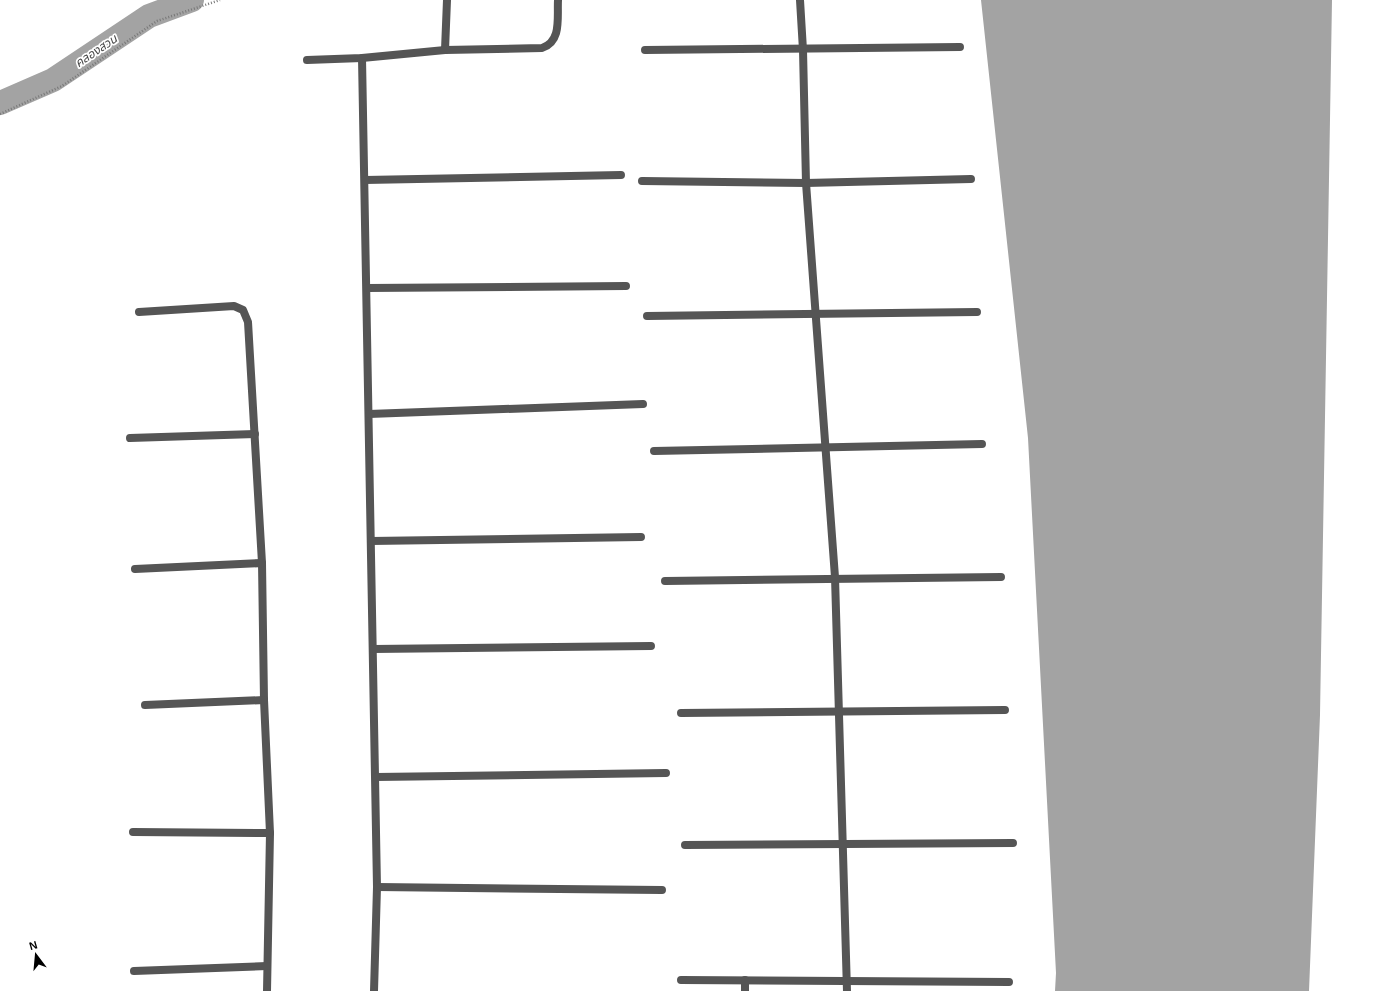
<svg xmlns="http://www.w3.org/2000/svg" width="1397" height="991" font-family="Helvetica,'Noto Sans Thai',sans-serif">
  <rect width="100%" height="100%" fill="#fff"/>
  <!-- water -->
  <polygon fill="#a3a3a3" points="981,0 1332,0 1320,715 1309,991 1055,991 1056,973 1028,438"/>
  <g fill="none" stroke-linecap="round" stroke-linejoin="round">
    <!-- canal -->
    <polyline stroke="#a3a3a3" stroke-width="24" points="0,103 53,80 149,16 192,0"/>
    <!-- path -->
    <polyline stroke="#777" stroke-width="2.5" stroke-dasharray="1 2" stroke-linecap="butt" points="0,114 62,86 157,21 220,0"/>
    <!-- street -->
    <g stroke="#555" stroke-width="8">
      <polyline points="800,0 803,50 806,183 835,577 847,991"/>
      <polyline points="445,50 447,0"/>
      <polyline points="645,50 960,47"/>
      <polyline points="362,58 377,887 374,991"/>
      <path d="M307,60l55,-2 83,-8 97,-2c20,-6 15,-31 16,-48"/>
      <polyline points="365,180 621,175"/>
      <polyline points="642,181 806,183 971,179"/>
      <polyline points="367,288 626,286"/>
      <polyline points="139,312 234,306 243,310 248,322 262,563 264,700 270,833 267,991"/>
      <polyline points="647,316 977,312"/>
      <polyline points="369,414 643,404"/>
      <polyline points="130,438 255,434"/>
      <polyline points="654,451 982,444"/>
      <polyline points="371,541 641,537"/>
      <polyline points="135,569 262,563"/>
      <polyline points="665,581 1001,577"/>
      <polyline points="373,649 651,646"/>
      <polyline points="145,705 264,700"/>
      <polyline points="681,713 1005,710"/>
      <polyline points="376,777 666,773"/>
      <polyline points="133,832 270,833"/>
      <polyline points="685,845 1013,843"/>
      <polyline points="377,887 662,890"/>
      <polyline points="134,971 267,966"/>
      <polyline points="681,980 1009,982"/>
      <polyline points="745,991 745,980"/>
    </g>
  </g>
  <g text-anchor="middle" stroke-width="3.5" stroke-linejoin="round" paint-order="stroke">
    <!-- water labels -->
    <g font-size="12" font-style="italic" fill="#444" stroke="#fff">
      <text transform="translate(96 51) rotate(-34)" y="4">คลองสวน</text>
    </g>
  </g>
  <!-- north arrow -->
  <g transform="translate(36 955) rotate(344)" stroke="#ffffff" stroke-width="3" paint-order="stroke">
  <path d="M0-3L7 15L0 10L-7 15Z" fill="#000000"/>
  <text y="-6" font-size="11" font-weight="bold" text-anchor="middle" fill="#000000">N</text>
  </g>
</svg>
